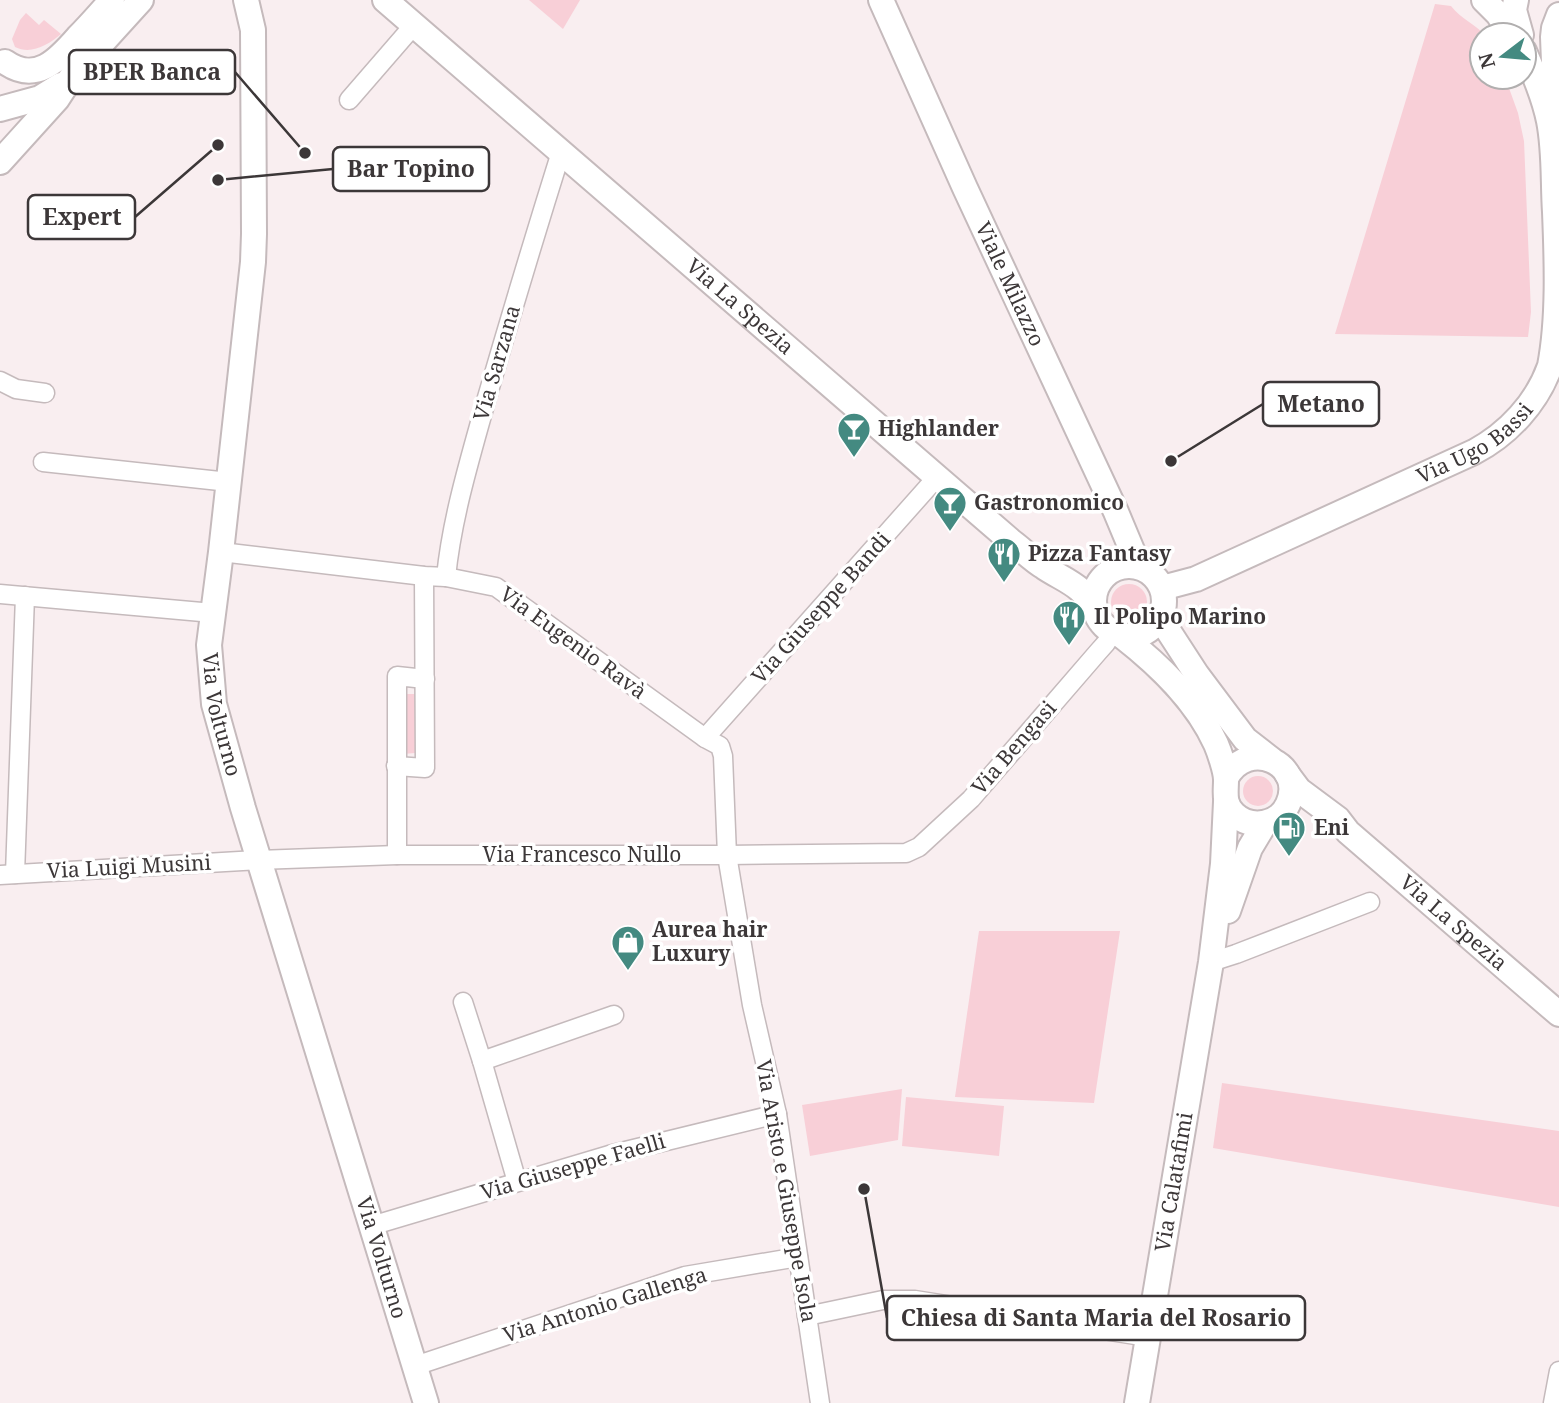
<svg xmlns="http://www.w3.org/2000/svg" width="1559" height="1403" font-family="'Noto Serif',serif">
  <rect width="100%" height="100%" fill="#f9eef0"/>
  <!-- green -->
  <g fill="#f8cfd7">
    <polygon points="529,0 580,0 563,29"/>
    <path d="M1435,4l16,2c10,13 24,18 34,29h-3v42h23l13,36 6,28 7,171 -3,25 -193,-3z"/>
    <path d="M26,13l13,12 5,-5 17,14c-13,11 -30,21 -46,13l-3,-8 8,-19z"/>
    <circle cx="1129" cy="602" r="18"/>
    <polygon points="402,694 416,694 415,753 403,754"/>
    <circle cx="1258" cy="791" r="15"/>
    <polygon points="979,931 1120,931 1094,1103 955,1097"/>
    <polygon points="1222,1083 1559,1131 1559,1207 1213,1148"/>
    <polygon points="902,1089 898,1140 810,1156 802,1105"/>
    <polygon points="906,1097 1004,1106 999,1156 902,1146"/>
  </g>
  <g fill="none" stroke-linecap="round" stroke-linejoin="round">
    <defs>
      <g id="street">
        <polyline points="349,100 414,25"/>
        <polyline points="0,381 16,389 45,393"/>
        <polyline points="43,462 229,482"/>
        <polyline points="221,552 424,576 446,577 496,587 705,738 720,746 723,756 727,855 752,1005 777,1114 820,1403"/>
        <path d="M446,577c6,-60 24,-118 40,-176 24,-83 49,-166 75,-249"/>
        <polyline points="0,594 213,613"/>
        <polyline points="705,738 937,477"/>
        <polyline points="396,766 425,768 424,576"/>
        <polyline points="397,855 397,676 425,679"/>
        <polyline points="15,874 25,596"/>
        <polyline points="0,875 258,860 397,855 727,855 906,853 919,847 971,799 1098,652 1106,643 1112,632"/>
        <polyline points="1211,962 1236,954 1370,902"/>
        <polyline points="463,1002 482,1061"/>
        <polyline points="517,1182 482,1061 614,1015"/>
        <polyline points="371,1226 609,1155 777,1114"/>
        <polyline points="807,1316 883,1300 915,1300 1148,1337"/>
        <polyline points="415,1366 685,1276 798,1257"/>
        <polyline points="1553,1403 1559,1371"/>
      </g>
      <g id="secondary">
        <path id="s1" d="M246,0l7,30 1,204 -1,28 -32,290 -12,93 5,59 29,104 183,595"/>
        <path id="s2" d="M385,0l627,542c11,8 20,18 32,25 21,14 40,18 51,44"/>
        <path id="s3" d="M881,0l84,188 151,324 23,55"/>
        <polyline points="1484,0 1498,14 1511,35"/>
        <polyline points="1516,0 1514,10 1521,35"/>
        <path d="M5,62c31,22 53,-2 73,-25 12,-12 23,-25 34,-37"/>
        <polyline points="0,109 40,98 61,85"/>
        <polyline points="1556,112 1553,37 1554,28 1559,15"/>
        <polyline points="0,162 57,99 72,76 141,0"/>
        <circle cx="1129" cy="601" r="35"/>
        <path id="s4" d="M1162,588l34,-9 278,-127c34,-18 63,-49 76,-86 9,-47 7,-105 5,-154 -2,-30 0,-61 -6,-91 -5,-24 -15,-47 -25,-70"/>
        <polyline points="1160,618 1197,675 1245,739 1272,760"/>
        <path d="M1122,636c37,29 74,64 94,108 3,7 10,27 10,36 0,13 -3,23 8,34 17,16 45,11 54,-10 18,-40 -40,-67 -62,-26"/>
        <path id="s5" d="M1287,774l12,16 39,29 10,13 211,182"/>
        <polyline points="1228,911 1250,848 1265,823"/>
        <path id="s6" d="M1137,1403l74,-441 12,-98 3,-62"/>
      </g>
    </defs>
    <!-- street casing -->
    <use href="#street" stroke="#c5babc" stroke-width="21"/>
    <!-- secondary casing -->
    <use href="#secondary" stroke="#c5babc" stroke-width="28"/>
    <!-- street -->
    <use href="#street" stroke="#fff" stroke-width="18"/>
    <!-- secondary -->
    <use href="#secondary" stroke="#fff" stroke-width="24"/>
  </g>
  <!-- icons -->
  <defs>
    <symbol id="bar-pin" viewBox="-11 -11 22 30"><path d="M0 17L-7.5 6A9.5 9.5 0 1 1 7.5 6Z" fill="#448a81" stroke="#fff"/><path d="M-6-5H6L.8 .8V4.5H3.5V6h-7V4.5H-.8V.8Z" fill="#fff"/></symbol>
    <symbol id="restaurant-pin" viewBox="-11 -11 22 30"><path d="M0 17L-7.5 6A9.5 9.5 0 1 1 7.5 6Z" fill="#448a81" stroke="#fff"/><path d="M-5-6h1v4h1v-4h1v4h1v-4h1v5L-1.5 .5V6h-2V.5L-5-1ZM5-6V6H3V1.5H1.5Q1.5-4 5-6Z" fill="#fff"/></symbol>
    <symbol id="fuel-pin" viewBox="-11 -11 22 30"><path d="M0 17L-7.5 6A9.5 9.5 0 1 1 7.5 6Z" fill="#448a81" stroke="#fff"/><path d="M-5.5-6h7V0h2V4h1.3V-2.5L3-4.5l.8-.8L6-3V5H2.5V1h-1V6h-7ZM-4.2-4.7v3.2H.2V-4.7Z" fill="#fff"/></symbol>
    <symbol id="shop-pin" viewBox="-11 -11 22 30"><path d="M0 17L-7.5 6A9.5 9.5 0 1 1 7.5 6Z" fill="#448a81" stroke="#fff"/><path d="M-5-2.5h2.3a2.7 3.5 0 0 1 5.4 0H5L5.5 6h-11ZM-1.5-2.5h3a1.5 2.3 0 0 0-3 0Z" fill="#fff"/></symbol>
  </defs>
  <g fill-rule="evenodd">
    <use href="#bar-pin" x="835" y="410" width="38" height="52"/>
    <use href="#bar-pin" x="931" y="484" width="38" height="52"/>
    <use href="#restaurant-pin" x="985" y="535" width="38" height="52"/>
    <use href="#restaurant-pin" x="1050" y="598" width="38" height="52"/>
    <use href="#fuel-pin" x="1270" y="809" width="38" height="52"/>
    <use href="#shop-pin" x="609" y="923" width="38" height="52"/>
  </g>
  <g text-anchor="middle" stroke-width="7" stroke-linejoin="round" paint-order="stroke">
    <!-- street labels -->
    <g font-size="21" fill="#3c3738" stroke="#fff">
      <text dy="7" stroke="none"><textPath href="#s3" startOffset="312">Viale Milazzo</textPath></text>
      <text dy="7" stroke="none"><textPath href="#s2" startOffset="469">Via La Spezia</textPath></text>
      <text transform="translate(497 363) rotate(-74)" y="7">Via Sarzana</text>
      <text dy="7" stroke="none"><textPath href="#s4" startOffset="346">Via Ugo Bassi</textPath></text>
      <text transform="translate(821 608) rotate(-48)" y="7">Via Giuseppe Bandi</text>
      <text transform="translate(573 643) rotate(36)" y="7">Via Eugenio Ravà</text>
      <text dy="7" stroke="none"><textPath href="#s1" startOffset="719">Via Volturno</textPath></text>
      <text transform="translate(1014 748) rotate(-49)" y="7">Via Bengasi</text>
      <text x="582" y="862">Via Francesco Nullo</text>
      <text transform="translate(129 867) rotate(-3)" y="7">Via Luigi Musini</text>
      <text dy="7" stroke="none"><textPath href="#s5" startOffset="224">Via La Spezia</textPath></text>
      <text transform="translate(573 1167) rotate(-16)" y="7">Via Giuseppe Faelli</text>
      <text dy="7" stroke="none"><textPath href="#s6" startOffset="224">Via Calatafimi</textPath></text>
      <text transform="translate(786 1191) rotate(80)" y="7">Via Aristo e Giuseppe Isola</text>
      <text dy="7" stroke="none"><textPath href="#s1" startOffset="1286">Via Volturno</textPath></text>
      <text transform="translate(605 1305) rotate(-17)" y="7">Via Antonio Gallenga</text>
    </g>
    <!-- poi labels -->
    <g font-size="21" font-weight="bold" fill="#3c3738" stroke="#fff" text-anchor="start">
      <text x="878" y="436">Highlander</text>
      <text x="974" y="510">Gastronomico</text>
      <text x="1028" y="561">Pizza Fantasy</text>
      <text x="1094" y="624">Il Polipo Marino</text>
      <text x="1314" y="835">Eni</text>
      <text x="652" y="937">Aurea hair<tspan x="652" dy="24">Luxury</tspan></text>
    </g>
  </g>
  <!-- callouts -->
  <path fill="none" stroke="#3c3738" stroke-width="2.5" d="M305 153L235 72M218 180L333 169M218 145L135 217M1171 461L1263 404M864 1189L887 1318"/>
  <g fill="#3c3738" stroke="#fff" stroke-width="2.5">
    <circle cx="305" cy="153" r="7"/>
    <circle cx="218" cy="180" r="7"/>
    <circle cx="218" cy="145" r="7"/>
    <circle cx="1171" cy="461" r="7"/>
    <circle cx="864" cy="1189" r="7"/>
  </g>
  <g fill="#fff" stroke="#3c3738" stroke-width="2.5">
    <rect x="69" y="50" width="166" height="44" rx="7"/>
    <rect x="333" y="147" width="156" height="44" rx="7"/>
    <rect x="28" y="195" width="107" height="44" rx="7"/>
    <rect x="1263" y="382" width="116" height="44" rx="7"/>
    <rect x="887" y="1296" width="418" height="44" rx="7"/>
  </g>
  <g font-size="23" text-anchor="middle" font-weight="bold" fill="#3c3738">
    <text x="152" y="80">BPER Banca</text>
    <text x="411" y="177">Bar Topino</text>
    <text x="82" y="225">Expert</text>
    <text x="1321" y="412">Metano</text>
    <text x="1096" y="1326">Chiesa di Santa Maria del Rosario</text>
  </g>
  <!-- north arrow -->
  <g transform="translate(1503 56) rotate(254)"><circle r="33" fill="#ffffff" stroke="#b1afaf" stroke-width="2"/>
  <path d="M0-5L12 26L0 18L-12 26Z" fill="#448a81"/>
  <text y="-10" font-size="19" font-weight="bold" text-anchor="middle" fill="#3c3738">N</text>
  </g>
</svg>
